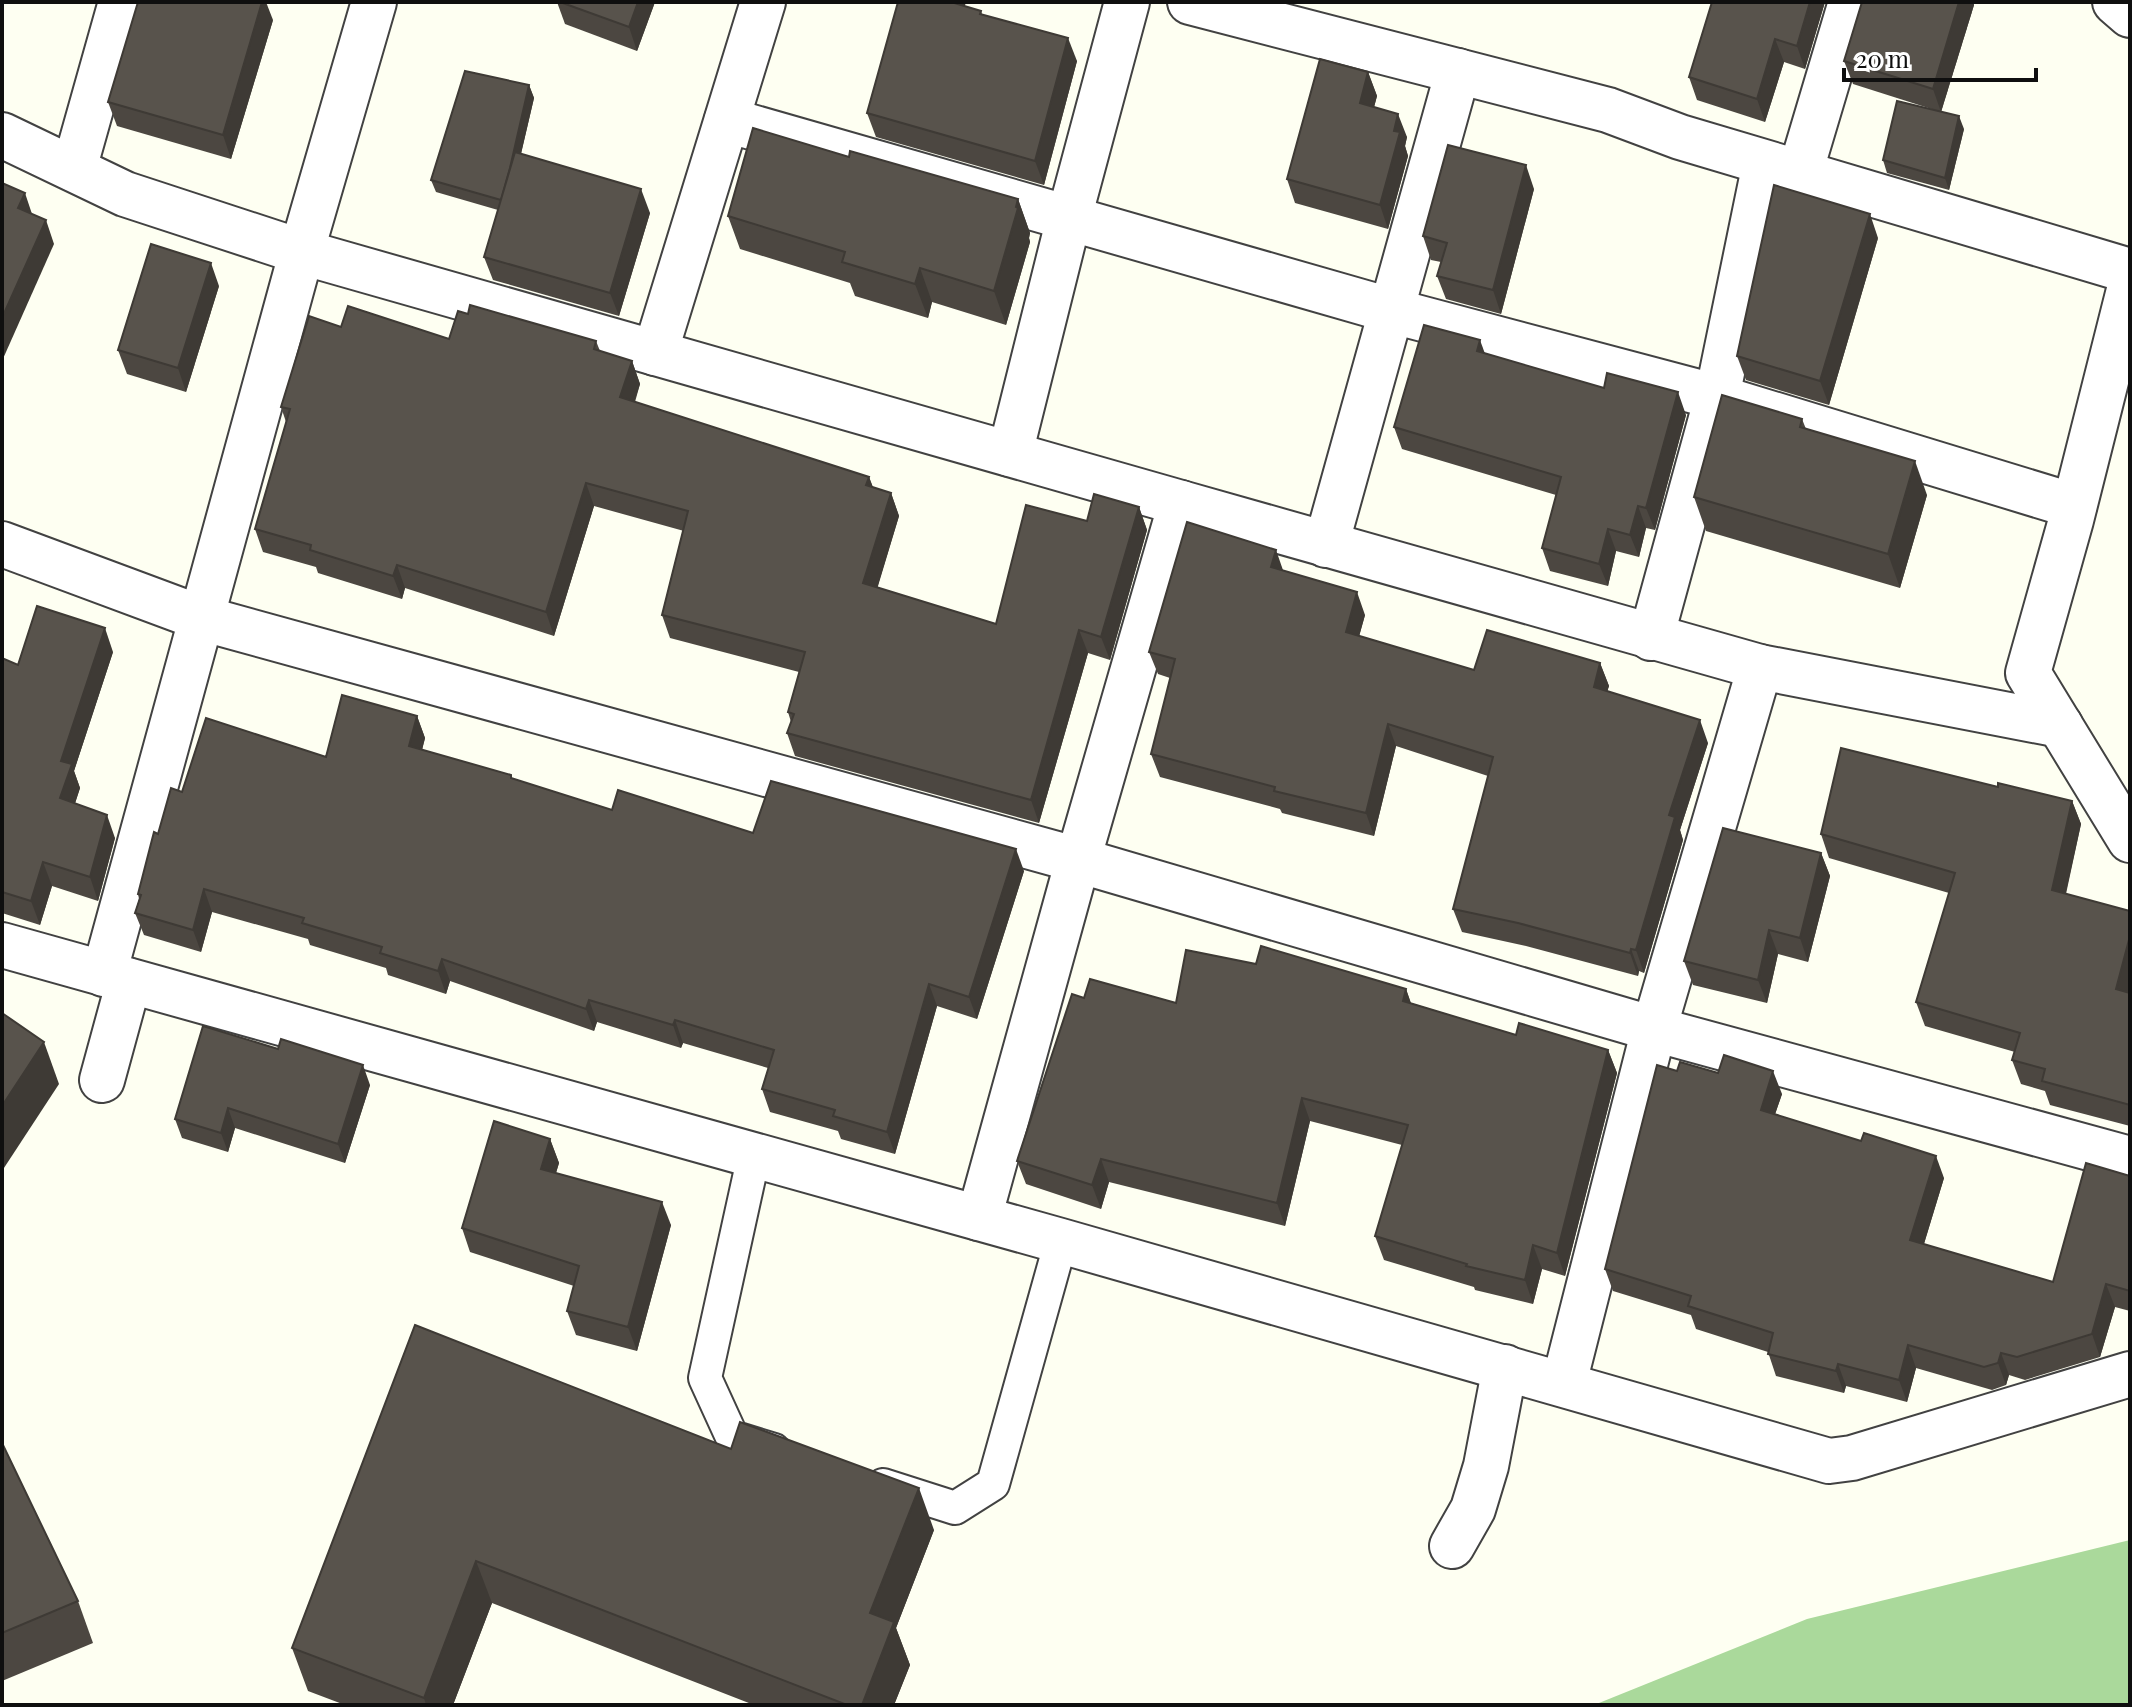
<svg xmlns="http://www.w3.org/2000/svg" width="2132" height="1707" font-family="'Playfair Display',serif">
  <rect width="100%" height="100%" fill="#fefff2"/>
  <!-- forest -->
  <polygon fill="#aad99b" points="2130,1540 2130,1705 1594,1705 1807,1619"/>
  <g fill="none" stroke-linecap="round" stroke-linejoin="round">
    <defs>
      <g id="service">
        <polyline points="754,1155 705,1378 732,1437 774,1450"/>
        <polyline points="883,1485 955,1508 993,1484 1061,1241"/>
      </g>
      <g id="minor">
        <polyline points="1190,2 1608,110 1680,137 2130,271"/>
        <polyline points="2115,2 2130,15"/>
        <polyline points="727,120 1393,311 1717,397 2074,506"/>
        <polyline points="2,135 125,194 302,252 1181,503"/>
        <polyline points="74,169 121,2"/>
        <polyline points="1800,173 1851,2"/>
        <polyline points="2130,286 2071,520 2028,673 2130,840"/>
        <polyline points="655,353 763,2"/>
        <polyline points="1010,454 1069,218 1127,2"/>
        <polyline points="2,544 201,618 1078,860 1654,1029 2130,1159"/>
        <polyline points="1326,545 1458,71"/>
        <polyline points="1651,638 1717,397 1765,163"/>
        <polyline points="2,945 1061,1241 1829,1461 1852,1458 2130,1374"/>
        <polyline points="104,974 306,236 374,2"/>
        <polyline points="102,1080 129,981"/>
        <polyline points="979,1218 1078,860 1181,503 1760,667"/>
        <polyline points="1564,1383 1654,1029 1760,667 2060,725"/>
        <polyline points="1452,1546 1473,1509 1486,1466 1505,1367"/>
      </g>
    </defs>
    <!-- service casing -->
    <use href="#service" stroke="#424242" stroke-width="36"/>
    <!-- minor casing -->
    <use href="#minor" stroke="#424242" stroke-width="48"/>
    <!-- service -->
    <use href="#service" stroke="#fff" stroke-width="32"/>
    <!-- minor -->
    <use href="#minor" stroke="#fff" stroke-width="44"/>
  </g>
  <!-- wall -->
  <g fill="#4c4741">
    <polygon points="557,2 655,2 637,51 565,24"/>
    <polygon points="1825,2 1805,69 1784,62 1765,122 1697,100 1689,77"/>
    <polygon points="1862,2 1973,2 1974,5 1941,112 1853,84 1844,61"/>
    <polygon points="964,6 981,11 982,14 1077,61 1044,185 876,137 867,113"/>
    <polygon points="273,20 231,159 117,126 108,102"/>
    <polygon points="1368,72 1377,96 1374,107 1407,137 1405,146 1408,156 1388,229 1295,203 1287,179"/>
    <polygon points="529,85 534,98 521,154 650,213 619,316 493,280 484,257 498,210 436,192 431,180"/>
    <polygon points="1964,129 1949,190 1887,173 1883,160"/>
    <polygon points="849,157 1018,199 1030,233 1029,238 1030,242 1006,325 932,302 928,318 855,296 850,283 740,249 728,216"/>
    <polygon points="1534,189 1501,314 1446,299 1437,276 1441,262 1431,260 1423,236"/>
    <polygon points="1878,238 1829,405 1746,380 1737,356"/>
    <polygon points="219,286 186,392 127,374 118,350"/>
    <polygon points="341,327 449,339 596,341 600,351 632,361 640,384 635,402 869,477 873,488 891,493 899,516 877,588 996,624 1087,521 1139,507 1147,530 1110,660 1088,653 1039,823 795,756 787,733 791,722 788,712 799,672 670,638 662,615 684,531 594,506 554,636 405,588 402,599 318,573 316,567 263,552 255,529 286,422 281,407"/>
    <polygon points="1485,353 1686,415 1655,530 1646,528 1639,557 1616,551 1608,586 1550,571 1542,548 1556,495 1402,449 1394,427"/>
    <polygon points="1802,419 1806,429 1927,495 1900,588 1706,531 1694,497"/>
    <polygon points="1283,570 1365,615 1359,636 1474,670 1600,663 1609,686 1607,691 1708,743 1680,830 1683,840 1644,973 1639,971 1638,976 1526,946 1462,932 1453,909 1488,776 1396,746 1374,836 1282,813 1280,809 1160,777 1151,754 1170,678 1158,674 1149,652"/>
    <polygon points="113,652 74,771 80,788 75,803 115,838 98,901 52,886 40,925 2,913 2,658 18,665"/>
    <polygon points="417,716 425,738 422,750 612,810 753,833 1024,871 977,1019 937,1006 895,1154 841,1139 838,1131 770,1112 762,1089 768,1068 683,1043 681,1048 597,1022 594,1031 450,981 446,994 388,975 386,968 310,945 308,939 212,912 201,952 144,935 135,913 139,899 138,894 158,834 182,792 326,757"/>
    <polygon points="1998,787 2072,801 2081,824 2066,894 2130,911 2130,1126 2050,1105 2045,1091 2021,1084 2012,1060 2015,1052 1925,1026 1916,1002 1949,893 1829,858 1821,834"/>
    <polygon points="1821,853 1830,876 1808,962 1778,954 1767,1003 1693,985 1684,961"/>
    <polygon points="1256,964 1406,989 1411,1003 1516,1035 1608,1050 1617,1073 1565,1276 1542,1269 1533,1304 1475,1290 1474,1287 1384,1260 1375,1236 1402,1145 1310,1121 1285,1226 1109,1182 1101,1209 1026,1184 1017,1161 1084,998 1176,1003"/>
    <polygon points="203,1026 370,1085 345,1163 235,1128 228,1152 182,1138 175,1119"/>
    <polygon points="1677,1071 1718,1073 1782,1094 1775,1114 1944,1178 1924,1244 2053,1282 2130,1176 2130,1311 2115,1307 2100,1357 2025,1380 2009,1375 2006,1385 1992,1390 1916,1368 1907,1402 1846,1386 1844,1393 1776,1376 1768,1352 1696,1329 1691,1315 1613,1291 1605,1269"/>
    <polygon points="550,1139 559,1163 556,1173 671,1225 637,1351 576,1335 567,1311 574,1286 470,1252 462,1228"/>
    <polygon points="415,1325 934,1530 896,1628 910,1665 894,1705 754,1705 492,1603 453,1705 345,1705 308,1691 292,1648"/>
    <polygon points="2,1443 78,1601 93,1643 2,1681"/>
  </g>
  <!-- shaded-wall -->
  <g fill="#3e3a35">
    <polygon points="262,2 266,2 273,20 231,159 223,135"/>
    <polygon points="638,2 655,2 637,51 629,27"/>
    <polygon points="950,2 966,2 959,26"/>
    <polygon points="1810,2 1825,2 1805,69 1797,46"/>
    <polygon points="1959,2 1973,2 1974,5 1941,112 1933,89"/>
    <polygon points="1068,38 1077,61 1044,185 1035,161"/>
    <polygon points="1775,39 1784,62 1765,122 1757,99"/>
    <polygon points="1368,72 1377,96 1369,126 1360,103"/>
    <polygon points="529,85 534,98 507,213 503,201"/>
    <polygon points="1398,114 1407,137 1405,146 1408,156 1388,229 1380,205 1394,131"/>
    <polygon points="1959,116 1964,129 1949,190 1945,178"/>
    <polygon points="1526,165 1534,189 1501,314 1493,290"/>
    <polygon points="641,189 650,213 619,316 610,293"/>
    <polygon points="25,193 33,217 18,208"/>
    <polygon points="1018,199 1030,233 1029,238 1030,242 1006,325 994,291"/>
    <polygon points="1870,214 1878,238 1829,405 1820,381"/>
    <polygon points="46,220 54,244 2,361 2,318"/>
    <polygon points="211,263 219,286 186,392 178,368"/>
    <polygon points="920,268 932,302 928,318 915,284"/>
    <polygon points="1480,340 1488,362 1477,351"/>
    <polygon points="632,361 640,384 628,421 620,397"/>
    <polygon points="1678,392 1686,415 1655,530 1646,508"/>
    <polygon points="1915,461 1927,495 1900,588 1888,554"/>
    <polygon points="869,477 878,500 866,485"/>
    <polygon points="586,483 594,506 554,636 546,612"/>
    <polygon points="891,493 899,516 872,606 863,583"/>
    <polygon points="1638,506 1646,528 1639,557 1630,535"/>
    <polygon points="1139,507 1147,530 1110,660 1101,637"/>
    <polygon points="1608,529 1616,551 1608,586 1599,564"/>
    <polygon points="1276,550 1284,573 1271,567"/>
    <polygon points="397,565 405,588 402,599 393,576"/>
    <polygon points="1357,592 1365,615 1354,655 1346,632"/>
    <polygon points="105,628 113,652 74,771 80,788 69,822 60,798 61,761"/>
    <polygon points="1079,630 1088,653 1039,823 1031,800"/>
    <polygon points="1600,663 1609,686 1602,709 1594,687"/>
    <polygon points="417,716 425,738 417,769 409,746"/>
    <polygon points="1700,720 1708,743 1680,830 1683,840 1644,973 1636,950 1669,815"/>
    <polygon points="1388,724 1396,746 1374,836 1366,813"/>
    <polygon points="2072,801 2081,824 2061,914 2052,890"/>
    <polygon points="107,815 115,838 98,901 90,877"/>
    <polygon points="1016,849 1024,871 977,1019 969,997"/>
    <polygon points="1821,853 1830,876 1808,962 1800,938"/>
    <polygon points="43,862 52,886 40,925 31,901"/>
    <polygon points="204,889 212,912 201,952 193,930"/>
    <polygon points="1769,930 1778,954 1767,1003 1758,980"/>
    <polygon points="2130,936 2130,993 2116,989"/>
    <polygon points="1631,949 1639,971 1638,976 1630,953"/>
    <polygon points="442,959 450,981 446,994 438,971"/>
    <polygon points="929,984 937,1006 895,1154 887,1132"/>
    <polygon points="1406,989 1414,1013 1403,1001"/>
    <polygon points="589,1000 597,1022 594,1031 586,1009"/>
    <polygon points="675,1020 683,1043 681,1048 673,1025"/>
    <polygon points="44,1042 59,1084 2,1171 2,1106"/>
    <polygon points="1608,1050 1617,1073 1565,1276 1557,1253"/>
    <polygon points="363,1065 370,1085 345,1163 338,1144"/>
    <polygon points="1773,1071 1782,1094 1769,1132 1761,1110"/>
    <polygon points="1302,1098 1310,1121 1285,1226 1277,1203"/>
    <polygon points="228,1108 235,1128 228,1152 221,1133"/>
    <polygon points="550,1139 559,1163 550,1192 541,1169"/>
    <polygon points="1936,1156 1944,1178 1918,1263 1910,1240"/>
    <polygon points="1101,1159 1109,1182 1101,1209 1092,1185"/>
    <polygon points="662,1202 671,1225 637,1351 628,1327"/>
    <polygon points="1533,1245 1542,1269 1533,1304 1525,1280"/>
    <polygon points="2106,1284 2115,1307 2100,1357 2092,1334"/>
    <polygon points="1908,1345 1916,1368 1907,1402 1899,1380"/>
    <polygon points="2001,1353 2009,1375 2006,1385 1998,1363"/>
    <polygon points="1838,1364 1846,1386 1844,1393 1836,1371"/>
    <polygon points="919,1488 934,1530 896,1628 910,1665 894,1705 862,1705 870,1613"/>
    <polygon points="476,1561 492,1603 453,1705 426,1705 424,1698"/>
  </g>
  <!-- building -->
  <g fill="#58534c" stroke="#3e3a35" stroke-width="2">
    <polygon points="138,2 262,2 223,135 108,102"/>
    <polygon points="560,2 638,2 629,27"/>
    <polygon points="898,2 951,2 981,11 980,14 1068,38 1035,161 867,113"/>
    <polygon points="1712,2 1810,2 1797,46 1775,39 1757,99 1689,77"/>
    <polygon points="1862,2 1959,2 1933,89 1844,61"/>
    <polygon points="1320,59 1368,72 1360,103 1398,114 1394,131 1400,132 1380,205 1287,179"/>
    <polygon points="465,71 529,85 510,168 501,200 431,180"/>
    <polygon points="1897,101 1959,116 1945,178 1883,160"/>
    <polygon points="753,128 849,157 850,151 1018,199 1016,207 1018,208 994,291 920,268 915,284 842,262 845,252 728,216"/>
    <polygon points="1448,145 1526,165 1493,290 1437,276 1447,243 1423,236"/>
    <polygon points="515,152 641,189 610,293 484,257"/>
    <polygon points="2,183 25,193 18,208 46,220 2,318"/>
    <polygon points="1774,185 1870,214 1820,381 1737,356"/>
    <polygon points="151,244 211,263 178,368 118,350"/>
    <polygon points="470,305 596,341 594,349 632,361 620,397 869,477 866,485 891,493 863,583 996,624 1026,505 1087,521 1094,494 1139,507 1101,637 1079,630 1031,800 787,733 794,714 788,712 805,652 662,615 688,511 586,483 546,612 397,565 393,576 310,550 311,545 255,529 290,409 281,407 309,316 341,327 348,306 449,339 458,311 468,314"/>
    <polygon points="1424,325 1480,340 1477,351 1604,388 1607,373 1678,392 1646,508 1638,506 1630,535 1608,529 1599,564 1542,548 1561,477 1394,427"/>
    <polygon points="1722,395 1802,419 1800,427 1915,461 1888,554 1694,497"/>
    <polygon points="1187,522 1276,550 1271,567 1357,592 1346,632 1474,670 1487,630 1600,663 1594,687 1700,720 1669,815 1675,817 1636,950 1631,949 1630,953 1518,923 1453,909 1493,757 1388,724 1366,813 1274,791 1275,787 1151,754 1175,659 1149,652"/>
    <polygon points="37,606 105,628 61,761 72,764 60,798 107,815 90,877 43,862 31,901 2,892 2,658 18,665"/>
    <polygon points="342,695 417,716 409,746 511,775 511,778 612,810 618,790 753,833 771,781 1016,849 969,997 929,984 887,1132 833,1116 835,1110 762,1089 774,1050 675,1020 673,1025 589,1000 586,1009 442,959 438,971 380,953 382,947 302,923 304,918 204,889 193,930 135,913 141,895 138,894 154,832 158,834 171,788 182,792 206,718 326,757"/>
    <polygon points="1841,748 1998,787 1998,783 2072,801 2052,890 2130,911 2130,936 2116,989 2130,993 2130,1105 2042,1081 2045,1069 2012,1060 2020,1033 1916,1002 1955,873 1821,834"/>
    <polygon points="1723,828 1821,853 1800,938 1769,930 1758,980 1684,961"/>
    <polygon points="1261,946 1406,989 1403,1001 1516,1035 1519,1023 1608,1050 1557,1253 1533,1245 1525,1280 1466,1266 1467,1264 1375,1236 1408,1125 1302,1098 1277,1203 1101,1159 1092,1185 1017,1161 1072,994 1084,998 1090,979 1176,1003 1186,950 1256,964"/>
    <polygon points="2,1013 44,1042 2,1106"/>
    <polygon points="203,1026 278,1049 281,1039 363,1065 338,1144 228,1108 221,1133 175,1119"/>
    <polygon points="1724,1055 1773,1071 1761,1110 1861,1141 1864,1133 1936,1156 1910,1240 2053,1282 2086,1163 2130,1176 2130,1291 2106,1284 2092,1334 2017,1357 2001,1353 1998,1363 1984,1367 1908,1345 1899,1380 1838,1364 1836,1371 1768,1354 1773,1333 1688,1306 1691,1296 1605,1269 1657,1065 1677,1071 1680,1062 1718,1073"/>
    <polygon points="494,1121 550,1139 541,1169 662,1202 628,1327 567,1311 579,1266 462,1228"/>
    <polygon points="415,1325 731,1449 740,1422 919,1488 870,1613 894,1622 862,1705 847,1705 476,1561 424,1698 292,1648"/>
    <polygon points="2,1443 78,1601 2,1633"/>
  </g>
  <!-- border -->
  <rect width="2132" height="1707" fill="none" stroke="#0f0f0f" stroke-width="8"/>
  <!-- scale -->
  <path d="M1844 68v12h192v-12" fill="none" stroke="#0f0f0f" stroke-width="4"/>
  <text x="1856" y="68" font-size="24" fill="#0f0f0f" stroke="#ffffff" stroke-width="6" paint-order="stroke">20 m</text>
</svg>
